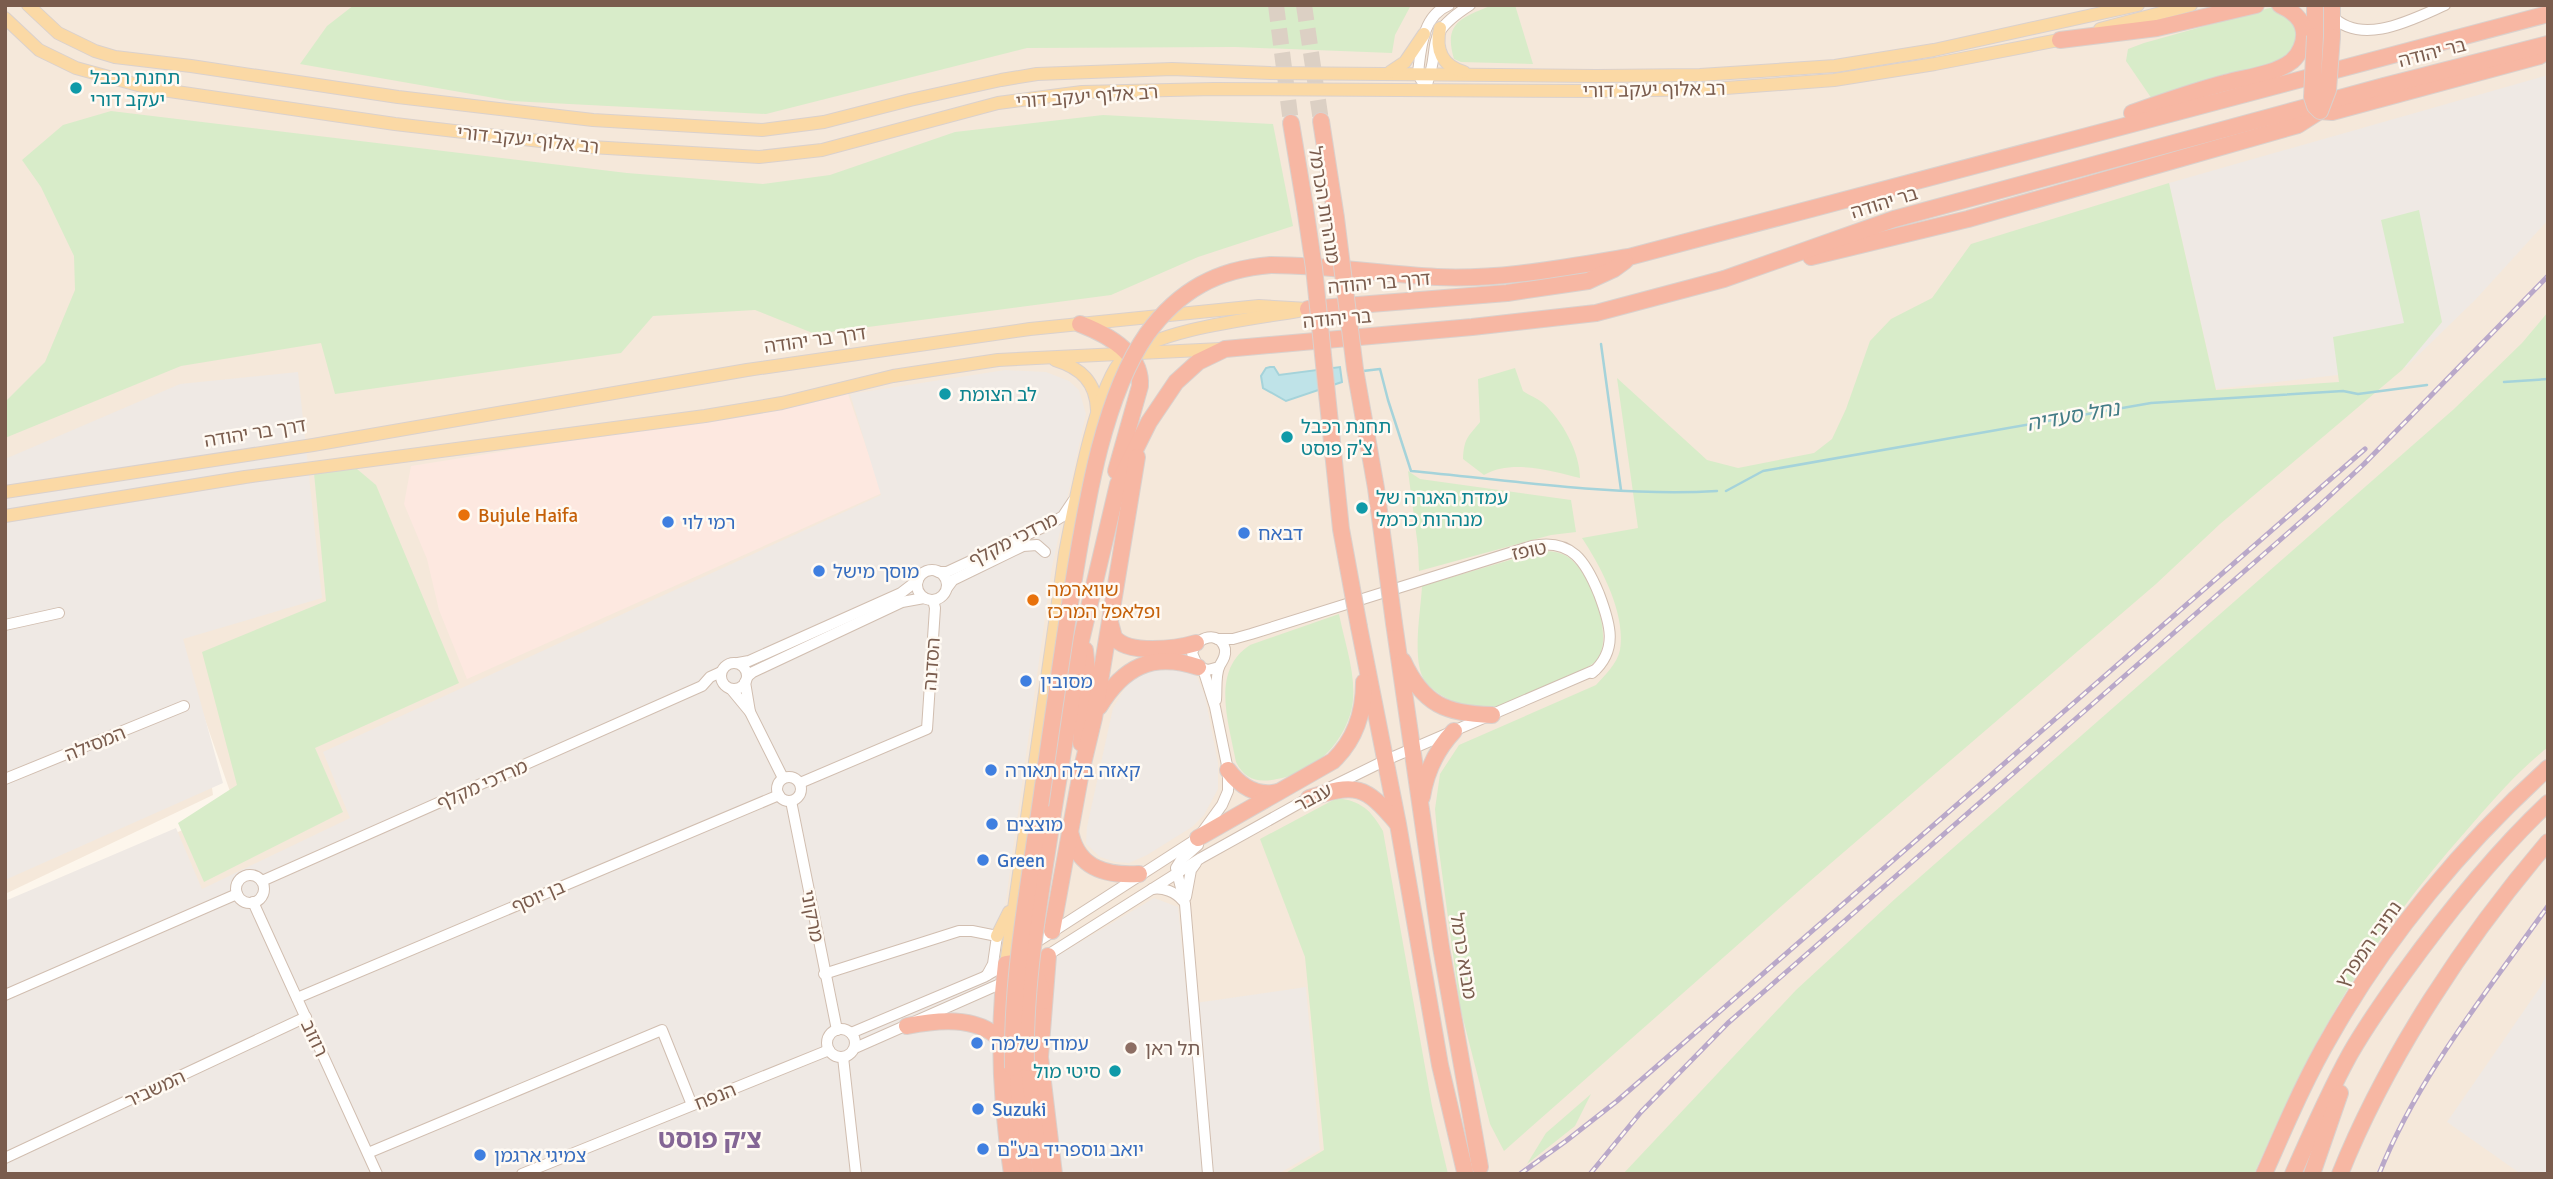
<svg xmlns="http://www.w3.org/2000/svg" width="2553" height="1179" font-family="Signika,'Noto Sans Hebrew',sans-serif">
  <rect width="100%" height="100%" fill="#fdf6ec"/>
  <!-- residential -->
  <polygon fill="#f5e8da" points="5,5 2548,5 2548,1174 5,1174 5,911 235,806 200,705 213,795 5,894"/>
  <!-- commercial -->
  <polygon fill="#fde8e0" points="847,391 882,493 467,679 439,610 427,559 404,504 411,466 737,414"/>
  <!-- industrial -->
  <g fill="#efe9e4">
    <polygon points="2548,75 2548,220 2476,299 2406,367 2216,389 2169,183"/>
    <polygon points="1005,370 1046,372 1069,381 1079,390 1086,414 1052,567 993,994 1154,898 1178,907 1188,1004 1306,987 1320,1150 1278,1174 5,1174 5,901 176,828 202,889 350,818 323,752 881,495 850,394"/>
    <polygon points="298,372 322,598 183,639 223,783 5,880 5,459 180,384"/>
    <polygon points="1153,666 1193,671 1198,679 1205,696 1218,763 1218,789 1204,815 1192,827 1147,855 1129,863 1116,862 1100,857 1086,844 1087,827 1113,708 1128,683"/>
    <polygon points="2548,971 2548,1174 2521,1174 2447,1122 2541,986"/>
  </g>
  <!-- green -->
  <g fill="#d8ecc9">
    <polygon points="354,5 1411,5 1395,35 1392,53 1235,47 1027,48 766,114 511,101 300,64 327,26"/>
    <path d="M1492,5h23l18,59 -72,-2 -7,-3c-11,-37 8,-41 38,-54z"/>
    <polygon points="2273,7 2294,18 2301,37 2282,63 2152,99 2126,61 2128,49 2144,43"/>
    <polygon points="111,111 627,173 763,184 830,175 955,132 1103,115 1273,124 1293,226 1198,257 1111,295 815,334 755,310 653,316 621,353 335,394 321,343 181,366 5,438 5,402 45,362 75,290 74,256 41,187 22,160 63,125"/>
    <path d="M2169,183l47,207 123,-8 -6,-45 71,-14 -23,-103 38,-10 23,112 -40,48 -182,154 -64,60 -347,298 -305,269 -14,-27 -30,-117 -22,-164 -3,-34 5,-35 19,-29 137,-60c9,-10 21,-21 24,-35 6,-37 -19,-83 -38,-112l56,-10 -21,-150 90,82 31,8 76,-15 18,-14 14,-30 24,-68 21,-22 41,-21 39,-54z"/>
    <path d="M2548,312v435c-31,25 -56,54 -82,84 -48,54 -92,113 -129,176 -32,53 -57,110 -83,167h-631l173,-184 100,-92 558,-489 68,-66z"/>
    <path d="M1515,368l8,23c6,4 14,7 20,12 19,17 37,49 37,75 -29,-7 -68,-19 -96,-3l-21,-16c1,-21 5,-22 17,-37l-2,-43z"/>
    <polygon points="345,467 357,469 376,485 459,683 315,748 343,812 204,882 178,823 237,785 202,652 326,601 314,473"/>
    <polygon points="1408,471 1420,479 1571,500 1576,532 1551,535 1419,571 1418,547"/>
    <path d="M1540,551c13,0 25,1 34,11 18,17 40,76 23,98 -9,11 -89,46 -106,48 -19,4 -55,-11 -66,-27 -14,-19 -4,-71 -3,-95z"/>
    <path d="M1339,614c6,31 21,70 11,101 -11,34 -39,58 -73,64 -19,4 -32,1 -41,-17 -7,-39 -26,-91 14,-117z"/>
    <path d="M1337,798c24,3 34,12 46,33l49,275 16,68h-164l40,-24 -19,-193 -45,-118z"/>
    <polygon points="1591,1094 1575,1126 1527,1164 1546,1133"/>
  </g>
  <!-- water -->
  <polygon fill="#bfe3e8" stroke="#a5d3da" stroke-width="2" points="1270,367 1274,367 1279,375 1340,367 1342,382 1286,401 1263,388 1261,376 1266,368"/>
  <g fill="none" stroke-linecap="round" stroke-linejoin="round">
    <!-- stream -->
    <g stroke="#a5d3da" stroke-width="2.5">
      <polyline points="1601,344 1621,490"/>
      <path d="M1363,371l17,-2 8,31 23,71c98,9 208,26 306,20"/>
      <polyline points="2504,382 2548,379"/>
      <polyline points="1726,491 1763,471 2151,403 2343,391 2358,394 2427,385"/>
    </g>
    <!-- highway-tunnel -->
    <g stroke="#dcd0c4" stroke-width="16" stroke-dasharray="16 8" stroke-linecap="butt">
      <polyline points="1276,5 1291,123"/>
      <polyline points="1304,5 1321,121"/>
    </g>
    <defs>
      <g id="minor">
        <path d="M2332,16c30,31 81,3 113,-11"/>
        <path d="M1421,80l-3,-7c3,-25 4,-57 31,-68"/>
        <path d="M1425,89c19,-45 -6,-51 45,-84"/>
        <circle cx="932" cy="585" r="15"/>
        <polyline points="938,572 947,572 1050,524 1063,516 1073,501"/>
        <polyline points="947,588 953,580 1023,546 1037,545 1045,552"/>
        <polyline points="5,625 59,613"/>
        <path d="M1217,639h16l18,-5 281,-88c40,-8 54,16 67,48 11,29 20,56 -7,79"/>
        <circle cx="734" cy="676" r="13"/>
        <polyline points="738,663 749,661 901,593 918,580"/>
        <polyline points="747,677 753,672 902,602 924,598"/>
        <polyline points="745,682 750,712"/>
        <polyline points="731,689 750,712 783,778"/>
        <path d="M1216,700c1,-11 -1,-26 4,-35 3,-5 6,-9 5,-16 -5,-19 -29,-13 -33,4l6,14 10,3 11,-3"/>
        <circle cx="789" cy="789" r="12"/>
        <polyline points="5,779 184,706"/>
        <polyline points="800,783 927,729 935,608 933,600"/>
        <polyline points="1329,788 1386,760 1595,670"/>
        <polyline points="791,801 837,1030"/>
        <polyline points="1198,845 1181,860 1176,868 1185,904 1208,1174"/>
        <circle cx="250" cy="889" r="14"/>
        <polyline points="262,881 702,686 710,677 721,672"/>
        <path d="M1152,889c11,-2 24,3 31,12"/>
        <polyline points="1186,897 1191,870 1196,863"/>
        <polyline points="253,902 377,1174"/>
        <polyline points="1032,945 1198,838 1222,805 1228,791 1228,770 1215,707 1203,669"/>
        <polyline points="1043,958 1201,858 1314,795"/>
        <polyline points="824,974 959,931 972,931 997,936 993,964 987,975"/>
        <polyline points="5,995 237,894"/>
        <polyline points="297,998 779,795"/>
        <circle cx="841" cy="1043" r="14"/>
        <polyline points="851,1033 984,977 1008,963"/>
        <polyline points="855,1048 1009,980"/>
        <polyline points="843,1057 856,1174"/>
        <polyline points="368,1153 662,1030 692,1105"/>
        <polyline points="5,1158 306,1017"/>
        <polyline points="522,1174 829,1050"/>
      </g>
      <g id="major">
        <polyline points="28,5 58,33 95,51 115,57 191,66 398,97 593,120 762,130 824,122 910,100 1001,80 1037,74 1172,69 1270,73 1596,76 1700,75 1835,66 1934,50 2138,5"/>
        <polyline points="5,18 39,50 76,68 149,88 395,124 591,147 759,157 822,150 998,103 1082,92 1214,89 1593,91 1712,89 1834,80 1935,64 2069,38"/>
        <path d="M1440,28c-5,22 2,38 24,44"/>
        <polyline points="2100,29 2191,5"/>
        <polyline points="1390,72 1405,62 1424,34"/>
        <path d="M1055,360c26,8 41,22 42,50"/>
        <polyline points="5,492 313,445 747,370 1030,329 1259,306 1308,309"/>
        <polyline points="5,516 245,477 705,416 782,403 893,376 998,360 1221,349"/>
        <polyline points="997,936 1009,912"/>
        <path d="M1006,964l59,-411c8,-40 31,-171 58,-194 33,-30 129,-40 175,-48"/>
      </g>
      <g id="highway">
        <polyline points="2315,36 2315,5"/>
        <polyline points="2332,37 2332,5"/>
        <polyline points="2060,40 2157,28 2256,5"/>
        <path d="M2132,113c31,-11 62,-22 93,-30 21,-6 49,-8 67,-22 8,-7 13,-19 12,-29 -1,-13 -13,-22 -24,-27"/>
        <polyline points="1321,121 1336,218"/>
        <polyline points="1291,123 1305,207"/>
        <polyline points="1811,257 1968,219 2298,125 2320,111 2332,112 2540,56"/>
        <path d="M1271,265c56,0 111,9 166,12 65,3 129,-10 192,-20l919,-243"/>
        <polyline points="1308,309 1507,293 1588,281 1614,269 1625,261"/>
        <path d="M1080,324c26,10 62,29 60,62l-24,85"/>
        <path d="M1110,622l4,15c13,18 62,12 82,6"/>
        <polyline points="1394,623 1441,947 1480,1167"/>
        <polyline points="1359,627 1398,824 1440,1065 1465,1172"/>
        <path d="M1403,661c20,44 44,53 89,54"/>
        <path d="M1099,707c24,-40 53,-55 99,-40"/>
        <polyline points="1081,743 1087,669 1085,650"/>
        <path d="M1228,770c12,16 29,27 50,22"/>
        <path d="M1422,797c4,-25 14,-47 32,-66"/>
        <path d="M1309,798c47,-15 56,-13 88,25"/>
        <polyline points="1053,813 1081,641 1118,484 1149,422 1176,382 1198,362 1225,349 1472,327 1596,313 1724,279 1894,219 2384,86 2548,44"/>
        <path d="M1071,835c8,34 37,41 68,39"/>
        <path d="M1198,838l135,-77c23,-22 31,-49 31,-79"/>
        <polyline points="1052,931 1081,772 1094,718 1137,457"/>
        <polyline points="1048,956 1040,1057 1054,1174"/>
        <path d="M907,1026c30,-6 68,-10 92,12"/>
        <polyline points="1026,1063 1041,1174"/>
        <polyline points="1013,1068 1025,1174"/>
        <path d="M1012,1174c-11,-71 -15,-139 -6,-210 25,-5 35,16 37,37"/>
        <path d="M2264,1174c21,-47 41,-95 67,-139 56,-99 133,-191 217,-267"/>
        <path d="M2293,1174c18,-41 36,-82 57,-120 16,-28 35,-55 53,-80 44,-61 91,-120 145,-171"/>
        <polyline points="2312,1174 2340,1093"/>
        <path d="M2340,1174c47,-117 126,-236 208,-332"/>
      </g>
    </defs>
    <!-- minor casing -->
    <use href="#minor" stroke="#d1beb0" stroke-width="12"/>
    <!-- major casing -->
    <use href="#major" stroke="#dad1cd" stroke-width="14"/>
    <!-- highway casing -->
    <use href="#highway" stroke="#dad1cd" stroke-width="18"/>
    <!-- minor -->
    <use href="#minor" stroke="#fff" stroke-width="10"/>
    <!-- major -->
    <use href="#major" stroke="#fbd9a5" stroke-width="12"/>
    <!-- highway -->
    <use href="#highway" stroke="#f7b7a3" stroke-width="16"/>
    <defs>
      <g id="rail">
        <polyline points="1520,1174 1566,1141 1617,1101 2365,449"/>
        <polyline points="1590,1174 1641,1112 1728,1023 2320,505 2364,464 2548,276"/>
        <path d="M2379,1174c39,-98 108,-182 169,-268"/>
      </g>
    </defs>
    <!-- rail casing -->
    <use href="#rail" stroke="#b9a8c9" stroke-width="5"/>
    <!-- rail -->
    <use href="#rail" stroke="#fffaf3" stroke-width="2.5" stroke-dasharray="8" stroke-linecap="butt"/>
    <defs>
      <g id="highway-bridge">
        <polyline points="2315,36 2312,97 2315,106 2320,111 2328,90 2332,37"/>
        <polyline points="1305,207 1314,268 1341,529 1359,627"/>
        <polyline points="1336,218 1355,369 1376,488 1394,623"/>
        <path d="M1026,1063c-2,-84 15,-168 27,-250"/>
        <path d="M1013,1068c-2,-96 18,-193 31,-289 9,-62 18,-125 28,-188 13,-78 29,-191 75,-257 32,-44 71,-65 124,-69"/>
      </g>
    </defs>
    <!-- highway-bridge casing -->
    <use href="#highway-bridge" stroke="#dad1cd" stroke-width="18" stroke-linecap="butt"/>
    <!-- highway-bridge -->
    <use href="#highway-bridge" stroke="#f7b7a3" stroke-width="16"/>
  </g>
  <!-- markers -->
  <g fill="#0f9aa8" stroke="#fffaf3" stroke-width="2.5">
    <circle cx="76" cy="88" r="7"/>
    <circle cx="945" cy="394" r="7"/>
    <circle cx="1287" cy="437" r="7"/>
    <circle cx="1362" cy="508" r="7"/>
    <circle cx="1115" cy="1071" r="7"/>
  </g>
  <g fill="#e8710a" stroke="#fffaf3" stroke-width="2.5">
    <circle cx="464" cy="515" r="7"/>
    <circle cx="1033" cy="600" r="7"/>
  </g>
  <g fill="#3f7fe0" stroke="#fffaf3" stroke-width="2.5">
    <circle cx="668" cy="522" r="7"/>
    <circle cx="1244" cy="533" r="7"/>
    <circle cx="819" cy="571" r="7"/>
    <circle cx="1026" cy="681" r="7"/>
    <circle cx="991" cy="770" r="7"/>
    <circle cx="992" cy="824" r="7"/>
    <circle cx="983" cy="860" r="7"/>
    <circle cx="977" cy="1043" r="7"/>
    <circle cx="978" cy="1109" r="7"/>
    <circle cx="983" cy="1149" r="7"/>
    <circle cx="480" cy="1155" r="7"/>
  </g>
  <circle fill="#8d6e63" stroke="#fffaf3" stroke-width="2.5" cx="1131" cy="1048" r="7"/>
  <g text-anchor="middle" stroke-width="5" stroke-linejoin="round" paint-order="stroke">
    <!-- street labels -->
    <g font-size="19" fill="#7a5c4d" stroke="#fffaf3">
      <text transform="translate(2432 52) rotate(-14)" y="7">בר יהודה</text>
      <text transform="translate(1654 89) rotate(-1)" y="7">רב אלוף יעקב דורי</text>
      <text transform="translate(1087 96) rotate(-4)" y="7">רב אלוף יעקב דורי</text>
      <text transform="translate(528 139) rotate(6)" y="7">רב אלוף יעקב דורי</text>
      <text transform="translate(1884 202) rotate(-17)" y="7">בר יהודה</text>
      <text transform="translate(1325 205) rotate(81)" y="7">מנהרות הכרמל</text>
      <text transform="translate(1379 282) rotate(-5)" y="7">דרך בר יהודה</text>
      <text transform="translate(1337 318) rotate(-5)" y="7">בר יהודה</text>
      <text transform="translate(815 339) rotate(-8)" y="7">דרך בר יהודה</text>
      <text transform="translate(255 432) rotate(-9)" y="7">דרך בר יהודה</text>
      <text transform="translate(1013 539) rotate(-27)" y="7">מרדכי מקלף</text>
      <text transform="translate(1529 550) rotate(-11)" y="7">טופז</text>
      <text transform="translate(931 664) rotate(-86)" y="7">הסדנה</text>
      <text transform="translate(95 743) rotate(-22)" y="7">המסילה</text>
      <text transform="translate(482 784) rotate(-24)" y="7">מרדכי מקלף</text>
      <text transform="translate(1313 797) rotate(-28)" y="7">ענבר</text>
      <text transform="translate(538 896) rotate(-23)" y="7">בן יוסף</text>
      <text transform="translate(813 916) rotate(79)" y="7">מרקוני</text>
      <text transform="translate(2368 944) rotate(-55)" y="7">נתיבי המפרץ</text>
      <text transform="translate(1464 956) rotate(81)" y="7">מבוא כרמל</text>
      <text transform="translate(315 1038) rotate(65)" y="7">רוזוב</text>
      <text transform="translate(155 1088) rotate(-25)" y="7">המשביר</text>
      <text transform="translate(715 1096) rotate(-22)" y="7">הנפח</text>
    </g>
    <!-- culture labels -->
    <g font-size="19" fill="#0d838f" stroke="#fffaf3" text-anchor="start">
      <text x="90" y="84">תחנת רכבל<tspan x="90" dy="22">יעקב דורי</tspan></text>
      <text x="959" y="401">לב הצומת</text>
      <text x="1301" y="433">תחנת רכבל<tspan x="1301" dy="22">צ'ק פוסט</tspan></text>
      <text x="1376" y="504">עמדת האגרה של<tspan x="1376" dy="22">מנהרות כרמל</tspan></text>
      <text x="1101" y="1078" text-anchor="end">סיטי מול</text>
    </g>
    <!-- food labels -->
    <g font-size="19" fill="#c56008" stroke="#fffaf3" text-anchor="start">
      <text x="478" y="522">Bujule Haifa</text>
      <text x="1047" y="596">שווארמה<tspan x="1047" dy="22">ופלאפל המרכז</tspan></text>
    </g>
    <!-- shop labels -->
    <g font-size="19" fill="#366cbe" stroke="#fffaf3" text-anchor="start">
      <text x="682" y="529">רמי לוי</text>
      <text x="1258" y="540">דבאח</text>
      <text x="833" y="578">מוסך מישל</text>
      <text x="1040" y="688">מסובין</text>
      <text x="1005" y="777">קאזה בלה תאורה</text>
      <text x="1006" y="831">מוצצים</text>
      <text x="997" y="867">Green</text>
      <text x="991" y="1050">עמודי שלמה</text>
      <text x="992" y="1116">Suzuki</text>
      <text x="997" y="1156">יואב גוספריד בע"ם</text>
      <text x="494" y="1162">צמיגי ארגמן</text>
    </g>
    <!-- education labels -->
    <g font-size="19" fill="#785e54" stroke="#fffaf3" text-anchor="start">
      <text x="1145" y="1055">תל ראן</text>
    </g>
    <!-- water labels -->
    <g font-size="21" font-style="italic" fill="#437c86" stroke="#fffaf3">
      <text transform="translate(2073 416) rotate(-10)" y="7">נחל סעדיה</text>
    </g>
    <!-- district labels -->
    <g font-size="26" font-weight="bold" fill="#846695" stroke="#fffaf3">
      <text x="710" y="1148">צ׳ק פוסט</text>
    </g>
  </g>
  <!-- border -->
  <rect width="2553" height="1179" fill="none" stroke="#7a5c4d" stroke-width="14"/>
</svg>
